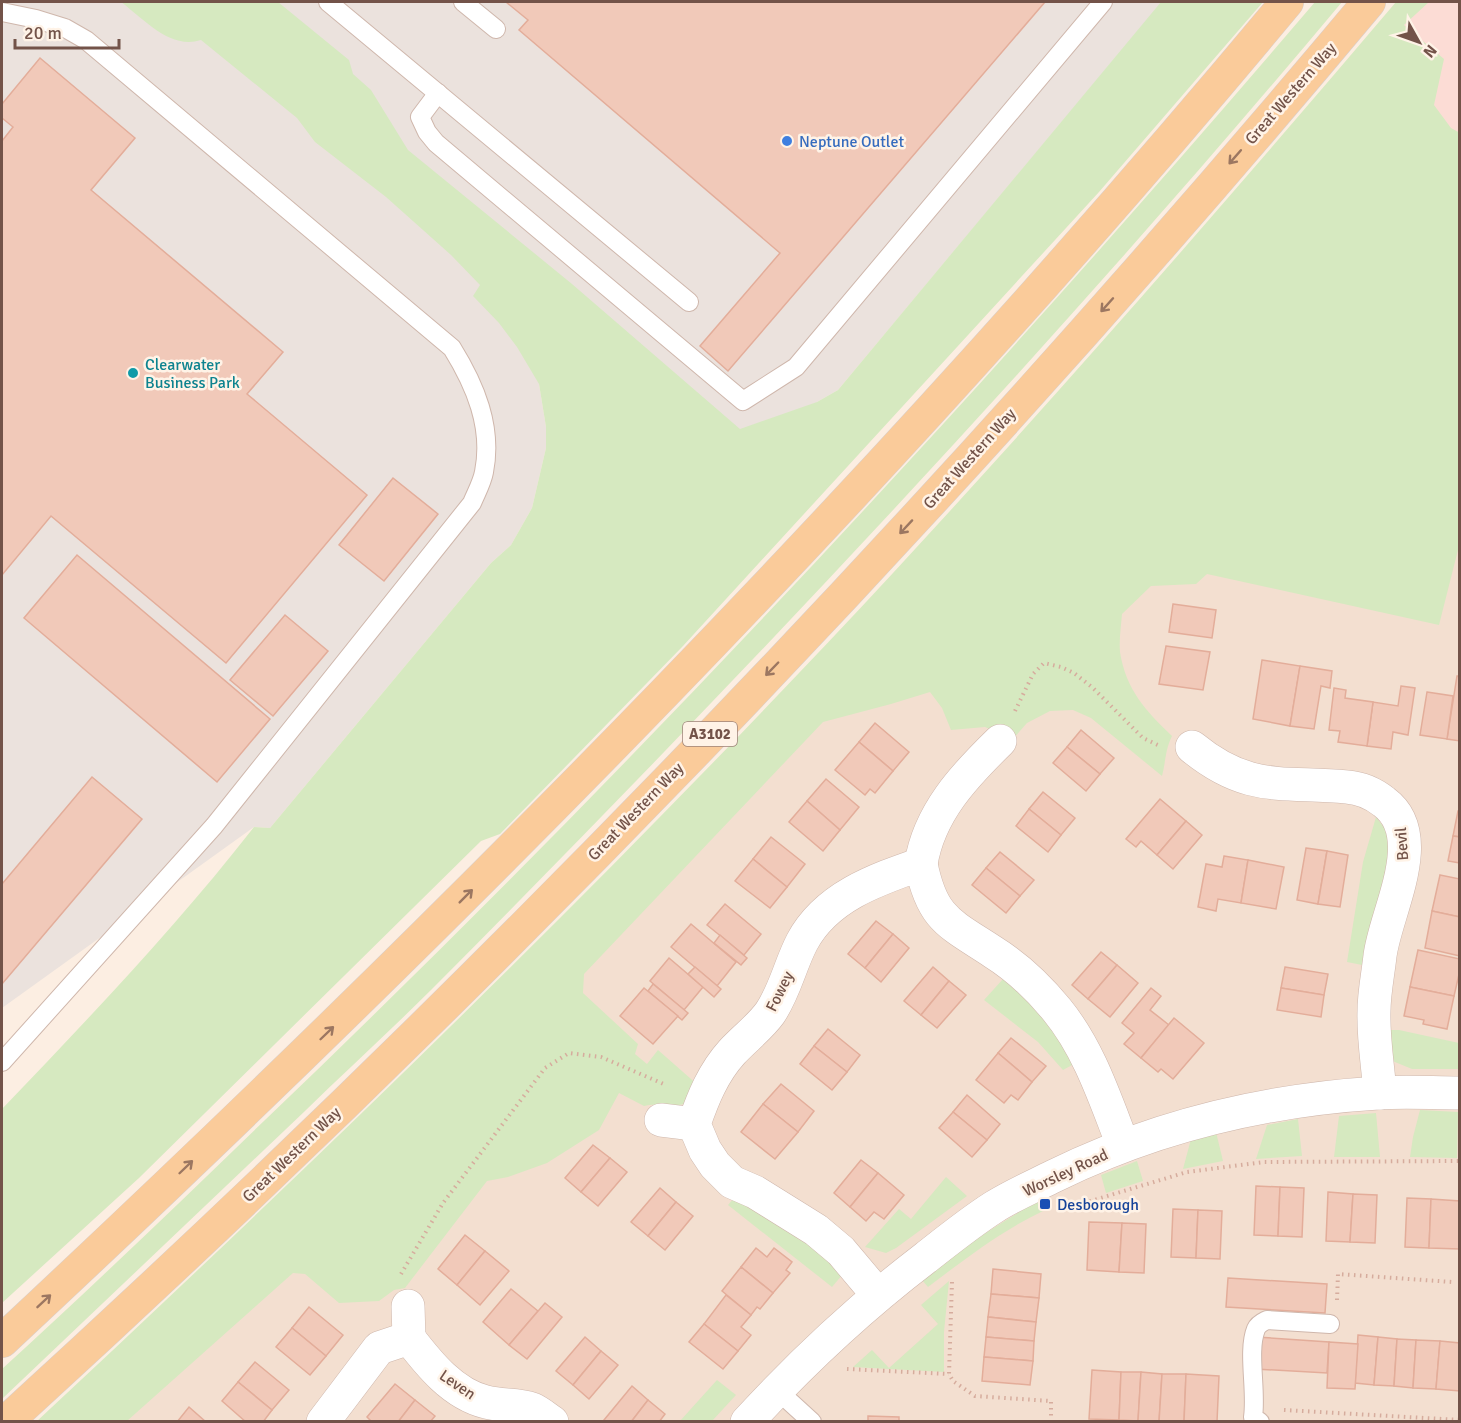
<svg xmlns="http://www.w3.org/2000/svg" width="1461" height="1423" font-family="Signika,sans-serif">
  <rect width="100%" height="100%" fill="#fceee2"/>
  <!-- residential -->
  <polygon fill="#f3dfd0" points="1459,164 1459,1421 124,1422 858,670"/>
  <!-- commercial -->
  <polygon fill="#fcdcd5" points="1422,2 1459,2 1459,164 1413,152 1404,25"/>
  <!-- industrial -->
  <polygon fill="#ebe2dd" points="2,2 1162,2 838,390 817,402 772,450 539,384 546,427 546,448 532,508 511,545 491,563 270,828 254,827 2,1008"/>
  <!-- green -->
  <g fill="#d6e9c0">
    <path d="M121,2h157l71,58 4,14 18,16 37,60 164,134 168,145 77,-27 21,-12 323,-388h102l-164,190 -416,454 -183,188 -19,7 -342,337 -137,125v-194c87,-91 174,-182 252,-282l16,1 221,-265 20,-18 21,-37 14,-60v-21l-7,-43 -22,-37 -18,-24 -26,-27 7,-11 -29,-30 -65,-58 -71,-55 -18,-24 -96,-78c-31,10 -57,-21 -80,-38z"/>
    <path d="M1315,2h27c-287,343 -595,670 -910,987 -42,42 -85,81 -127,122 -101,96 -202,192 -303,288v-30c89,-81 176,-165 263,-249 370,-354 718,-729 1050,-1118z"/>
    <path d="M1396,2h33l-25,23 40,34 -10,46 17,23 9,5v409l-21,83 -232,-51 -11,10 -45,2 -29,28c-1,12 -3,26 -2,38 6,38 26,59 52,84 -7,14 -6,25 -10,40l-71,-58 -18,-8 -23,1 -23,12 -14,16 -28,-12 -34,3 -9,-22 -12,-16 -39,12 -68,18 -239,252 -1,19 55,51 -3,10 12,10 11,-14 41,36c-3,5 -8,13 -12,16 -9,7 -30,0 -43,4l-25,-13 -20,37 -52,33 -39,14 -21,4 -82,107 -11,2 -15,11 -40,2 -34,-29 -12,-1 -166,148 -91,1c294,-274 583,-554 857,-849 172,-186 339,-378 503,-571z"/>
    <polygon points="1376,817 1390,835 1392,849 1362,965 1347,962 1363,862"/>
    <path d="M1003,979c24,6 59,64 71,85l-11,6 -25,-28 -54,-42z"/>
    <polygon points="1388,1030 1399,1030 1459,1043 1459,1069 1412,1069 1390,1060"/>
    <polygon points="1420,1110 1458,1112 1457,1158 1410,1157 1413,1137"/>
    <polygon points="1376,1113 1380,1157 1334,1157 1339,1116"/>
    <polygon points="1298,1119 1302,1156 1256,1159 1267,1125"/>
    <polygon points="1216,1132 1223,1161 1183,1169 1191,1139"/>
    <polygon points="1137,1161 1143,1181 1106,1193 1101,1175"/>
    <polygon points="946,1177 967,1196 896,1248 886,1253 865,1247 899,1209 911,1219"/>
    <polygon points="734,1198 798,1234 843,1274 832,1287 728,1205"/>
    <path d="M1037,1201l6,10c-42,20 -78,48 -115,76l-6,-7 54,-41z"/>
    <polygon points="949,1281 944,1332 944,1372 853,1367 872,1350 889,1368 938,1324 921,1305"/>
    <polygon points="717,1380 736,1395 712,1421 680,1421"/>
  </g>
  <!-- building -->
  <g fill="#f1c9b9" stroke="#e3ad9a" stroke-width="1.5">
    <polygon points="506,2 1045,2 728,371 700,346 780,253 519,30 528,20"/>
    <polygon points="40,58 135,138 91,190 283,352 247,394 367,495 226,663 51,516 2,575 2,141 13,127 2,118 2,104"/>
    <polygon points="393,478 438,514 384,581 339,545"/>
    <polygon points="77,555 270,719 217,782 24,618"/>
    <polygon points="1173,604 1216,610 1212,638 1169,632"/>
    <polygon points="285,615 328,651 273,716 230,680"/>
    <polygon points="1166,646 1210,652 1203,690 1159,684"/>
    <polygon points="1262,660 1300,666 1290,726 1253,719"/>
    <polygon points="1300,666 1332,671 1330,688 1321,686 1314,729 1290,726"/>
    <polygon points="1457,676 1460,676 1460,741 1447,739"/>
    <polygon points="1401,686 1415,688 1408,735 1393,732 1391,749 1367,746 1373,702 1398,706"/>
    <polygon points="1334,688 1346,690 1345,698 1373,702 1367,746 1338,742 1340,731 1329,730"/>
    <polygon points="1427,692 1453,696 1447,739 1420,735"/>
    <polygon points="875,723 909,752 893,771 859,742"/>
    <polygon points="1081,730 1114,758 1100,774 1067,747"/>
    <polygon points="859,742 893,771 875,793 870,789 865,795 835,770"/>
    <polygon points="1067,747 1100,774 1086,791 1053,763"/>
    <polygon points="92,777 142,819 2,984 2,884"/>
    <polygon points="826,779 859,807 840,830 807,801"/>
    <polygon points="1043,792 1075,818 1061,835 1029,809"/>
    <polygon points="1160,799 1186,821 1157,855 1141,841 1136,847 1126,839"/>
    <polygon points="807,801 840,830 823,851 789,822"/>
    <polygon points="1029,809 1061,835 1048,852 1016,826"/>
    <polygon points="1458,811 1460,811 1460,837 1453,836"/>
    <polygon points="1186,821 1202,835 1173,869 1157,855"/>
    <polygon points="1453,836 1460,837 1460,863 1448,861"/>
    <polygon points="771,837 805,864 787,887 753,859"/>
    <polygon points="1306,848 1327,851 1318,904 1297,900"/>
    <polygon points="1327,851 1348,855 1340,907 1318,904"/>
    <polygon points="1000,852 1034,880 1020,896 986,868"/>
    <polygon points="1224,856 1248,860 1241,903 1218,899 1216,911 1198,907 1206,864 1222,867"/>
    <polygon points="753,859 787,887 770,908 735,881"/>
    <polygon points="1248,860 1284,867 1276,909 1241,903"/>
    <polygon points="986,868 1020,896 1006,913 972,885"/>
    <polygon points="1440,875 1460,879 1460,917 1432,911"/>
    <polygon points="725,904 761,934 744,955 707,925"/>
    <polygon points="1432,911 1460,917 1460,956 1425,948"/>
    <polygon points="876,921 893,934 865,968 848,954"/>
    <polygon points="691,924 736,962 717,986 671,947"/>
    <polygon points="893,934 909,948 881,982 865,968"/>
    <polygon points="720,935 747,958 741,965 714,943"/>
    <polygon points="1418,950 1460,959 1460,970 1454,996 1410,987"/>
    <polygon points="1101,952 1117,965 1088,999 1072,985"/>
    <polygon points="669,958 703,987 684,1010 650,981"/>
    <polygon points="1117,965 1138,983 1110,1017 1088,999"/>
    <polygon points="695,967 721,989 714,997 688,974"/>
    <polygon points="933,967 949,981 921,1015 904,1001"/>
    <polygon points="1285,967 1328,974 1324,995 1281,988"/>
    <polygon points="949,981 966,995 937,1028 921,1015"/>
    <polygon points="653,984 688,1013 682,1020 648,991"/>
    <polygon points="1410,987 1454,996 1447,1029 1423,1024 1424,1020 1404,1016"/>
    <polygon points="644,988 678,1016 653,1044 620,1016"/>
    <polygon points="1151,988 1161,996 1150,1010 1169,1025 1141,1058 1124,1044 1134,1033 1122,1023"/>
    <polygon points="1281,988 1324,995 1321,1017 1277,1010"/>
    <polygon points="1174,1018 1204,1043 1173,1079 1161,1069 1158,1072 1141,1058"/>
    <polygon points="828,1029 860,1055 847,1072 814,1046"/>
    <polygon points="1011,1038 1046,1066 1032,1082 998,1053"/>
    <polygon points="814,1046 847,1072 832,1090 800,1064"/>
    <polygon points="998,1053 1032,1082 1018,1100 1011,1095 1004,1103 976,1080"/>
    <polygon points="781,1084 814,1111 798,1132 763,1104"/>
    <polygon points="967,1095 1000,1124 987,1140 953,1112"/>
    <polygon points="763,1104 798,1132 775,1159 741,1132"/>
    <polygon points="953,1112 987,1140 972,1157 939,1128"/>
    <polygon points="593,1145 610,1158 581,1192 565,1178"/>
    <polygon points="610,1158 627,1172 598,1206 581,1192"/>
    <polygon points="861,1160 878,1173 850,1207 834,1193"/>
    <polygon points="878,1173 904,1195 884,1219 874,1212 866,1221 850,1207"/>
    <polygon points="1256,1186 1280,1187 1278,1236 1254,1235"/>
    <polygon points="1280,1187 1304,1188 1302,1237 1278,1236"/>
    <polygon points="660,1188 676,1202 648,1236 631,1222"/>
    <polygon points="1328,1192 1353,1194 1350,1242 1326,1241"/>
    <polygon points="1353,1194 1377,1195 1375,1243 1350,1242"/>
    <polygon points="1407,1198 1431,1199 1429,1248 1405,1247"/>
    <polygon points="1431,1199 1460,1201 1460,1249 1429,1248"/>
    <polygon points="676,1202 693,1216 665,1250 648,1236"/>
    <polygon points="1173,1209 1198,1210 1196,1258 1171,1257"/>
    <polygon points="1198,1210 1222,1211 1220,1259 1196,1258"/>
    <polygon points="1089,1222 1122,1223 1119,1272 1087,1270"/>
    <polygon points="1122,1223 1146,1224 1144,1273 1119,1272"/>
    <polygon points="465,1235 485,1251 457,1285 438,1269"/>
    <polygon points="756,1248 767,1257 774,1248 792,1262 786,1270 790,1273 773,1293 741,1267"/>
    <polygon points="485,1251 509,1271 480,1305 457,1285"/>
    <polygon points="741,1267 773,1293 760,1309 757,1307 751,1315 722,1291"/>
    <polygon points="993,1269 1041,1274 1039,1298 991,1294"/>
    <polygon points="1228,1278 1327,1284 1325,1313 1226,1307"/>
    <polygon points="511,1289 538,1311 509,1345 483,1322"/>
    <polygon points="991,1294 1039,1298 1036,1322 988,1317"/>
    <polygon points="726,1295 751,1315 741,1327 751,1335 738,1351 704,1324"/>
    <polygon points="545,1303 562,1317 527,1359 509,1345"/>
    <polygon points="309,1307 343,1335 326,1356 292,1328"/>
    <polygon points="988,1317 1036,1322 1034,1341 986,1337"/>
    <polygon points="704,1324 738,1351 723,1369 689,1342"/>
    <polygon points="292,1328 326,1356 310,1375 276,1347"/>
    <polygon points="1358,1335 1378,1337 1374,1385 1355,1383"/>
    <polygon points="585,1337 601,1351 573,1385 556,1371"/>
    <polygon points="986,1337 1034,1341 1033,1361 984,1357"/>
    <polygon points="1257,1337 1329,1342 1327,1373 1255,1369"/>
    <polygon points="1378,1337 1397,1339 1394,1386 1374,1385"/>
    <polygon points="1397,1339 1416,1340 1413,1388 1394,1386"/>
    <polygon points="1416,1340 1440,1341 1436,1389 1413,1388"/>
    <polygon points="1440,1341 1460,1343 1460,1391 1436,1389"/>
    <polygon points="1329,1342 1358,1344 1355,1389 1327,1388"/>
    <polygon points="601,1351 618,1365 589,1399 573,1385"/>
    <polygon points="984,1357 1033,1361 1030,1385 982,1381"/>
    <polygon points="255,1362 289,1390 272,1410 238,1382"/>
    <polygon points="1092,1370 1121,1372 1119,1420 1089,1419"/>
    <polygon points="1121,1372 1141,1372 1138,1421 1119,1420"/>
    <polygon points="1141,1372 1162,1374 1159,1422 1138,1421"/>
    <polygon points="1162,1374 1186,1374 1184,1422 1159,1422"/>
    <polygon points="1186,1374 1219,1376 1217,1422 1184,1422"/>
    <polygon points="238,1382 272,1410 263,1422 246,1422 222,1401"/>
    <polygon points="395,1384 415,1400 398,1422 372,1422 367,1417"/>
    <polygon points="632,1386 648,1400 631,1422 606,1422 604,1420"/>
    <polygon points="415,1400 435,1416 430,1422 398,1422"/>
    <polygon points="648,1400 665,1414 659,1422 631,1422"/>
    <polygon points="189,1407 206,1422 177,1422"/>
    <polygon points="868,1416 899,1417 899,1422 868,1422"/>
  </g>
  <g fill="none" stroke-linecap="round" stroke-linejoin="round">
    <defs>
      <g id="lane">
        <polyline points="328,2 689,302"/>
        <polyline points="463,2 496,29"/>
        <path d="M2,12l34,7 29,9 21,12 366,308c23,37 41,79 32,124 -2,11 -8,21 -12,31l-258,323 -212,236"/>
        <polyline points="438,93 420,117 427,132 436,143 743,401 796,367 1103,2"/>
        <polyline points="777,1390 812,1422"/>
        <path d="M1260,1422l-7,-5c4,-26 -6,-66 3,-88 2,-5 7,-7 11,-9l63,4"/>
      </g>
      <g id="street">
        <path d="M1192,747c56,46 90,34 155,40 13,1 27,7 37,15 46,34 1,111 -4,154 -2,18 -6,37 -6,55 -1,27 4,55 6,82"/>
        <path d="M921,864c8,-51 43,-88 79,-123"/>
        <polyline points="661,1120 694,1124"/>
        <path d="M878,1295l-37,-44 -25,-21 -61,-38 -23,-10 -17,-17 -10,-15 -11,-26c9,-26 19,-51 38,-72 12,-13 28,-25 38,-39 15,-22 20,-48 32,-71 24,-45 73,-62 119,-78 11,55 28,59 72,88 24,15 46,36 64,58 32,39 48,89 66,135"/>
        <polyline points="408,1306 409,1338"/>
        <path d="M323,1422l56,-74 30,-10c20,26 44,56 77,64 15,4 32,2 46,7 7,3 14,9 20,13"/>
        <path d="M747,1422c55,-60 113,-114 177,-163 23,-18 45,-36 70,-52 19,-12 40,-21 60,-31 102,-50 211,-76 324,-83 27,-2 54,0 82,0"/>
      </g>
      <g id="primary">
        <path d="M2,1341c452,-422 889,-863 1285,-1339"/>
        <path d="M6,1422c485,-442 942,-917 1363,-1420"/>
      </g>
    </defs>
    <!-- lane casing -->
    <use href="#lane" stroke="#cfb7ac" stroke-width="20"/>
    <!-- street casing -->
    <use href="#street" stroke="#cfb7ac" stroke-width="34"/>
    <!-- primary casing -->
    <use href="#primary" stroke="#d8cfcc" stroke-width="34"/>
    <!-- path -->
    <g stroke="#d6ac9d" stroke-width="4" stroke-dasharray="1.5 4.5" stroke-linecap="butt">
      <polyline points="1015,711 1033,674 1044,663 1061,667 1074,673 1093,688 1143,738 1160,746"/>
      <polyline points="1084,1203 1187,1172 1264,1162 1460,1161"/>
      <polyline points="401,1274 443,1203 545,1068 569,1053 601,1057 666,1085"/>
      <polyline points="952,1282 949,1374 953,1381 975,1396 1051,1401 1051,1422"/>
      <polyline points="1337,1300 1338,1274 1452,1282"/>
      <polyline points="847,1369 949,1374"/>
      <polyline points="1284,1410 1460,1420"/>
    </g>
    <!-- lane -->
    <use href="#lane" stroke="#fff" stroke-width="18"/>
    <!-- street -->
    <use href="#street" stroke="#fff" stroke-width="33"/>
    <!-- primary -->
    <use href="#primary" stroke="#facb9a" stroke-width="33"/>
  </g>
  <!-- one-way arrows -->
  <defs><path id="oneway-shaft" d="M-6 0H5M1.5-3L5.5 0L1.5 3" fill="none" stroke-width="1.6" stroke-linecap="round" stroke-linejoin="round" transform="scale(1.5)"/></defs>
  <g stroke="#9c7761">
    <use href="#oneway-shaft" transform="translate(1235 157) rotate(131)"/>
    <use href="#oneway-shaft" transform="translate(1107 305) rotate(132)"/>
    <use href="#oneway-shaft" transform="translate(906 527) rotate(133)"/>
    <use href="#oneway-shaft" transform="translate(772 669) rotate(134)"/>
    <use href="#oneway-shaft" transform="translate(466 896) rotate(-45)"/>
    <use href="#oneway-shaft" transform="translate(327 1033) rotate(-44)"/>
    <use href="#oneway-shaft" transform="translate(186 1167) rotate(-44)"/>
    <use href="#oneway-shaft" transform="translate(44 1301) rotate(-43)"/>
  </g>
  <!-- markers -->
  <circle fill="#3f7fe0" stroke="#fff3e7" stroke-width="2" cx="787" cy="141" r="6"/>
  <circle fill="#0f9aa8" stroke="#fff3e7" stroke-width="2" cx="133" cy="373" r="6"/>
  <rect fill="#1a4fb4" stroke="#fff3e7" stroke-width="2" x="1039" y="1198" width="12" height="12" rx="3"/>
  <g text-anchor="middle" stroke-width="5" stroke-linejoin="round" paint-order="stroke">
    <!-- shield labels -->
    <rect fill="#fff3e7" stroke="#9d8378" stroke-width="1.5" x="683" y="722" width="54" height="24" rx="4.5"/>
    <g font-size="15" font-weight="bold" fill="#735349">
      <text x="710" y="739">A3102</text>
    </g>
    <!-- street labels -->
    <g font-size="16" fill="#735349" stroke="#fff3e7">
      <text transform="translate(1290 93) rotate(-49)" y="6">Great Western Way</text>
      <text transform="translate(969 458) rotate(-48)" y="6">Great Western Way</text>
      <text transform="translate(635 811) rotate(-46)" y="6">Great Western Way</text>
      <text transform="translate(1401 844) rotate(-94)" y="6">Bevil</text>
      <text transform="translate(779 991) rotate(-64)" y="6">Fowey</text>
      <text transform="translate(291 1154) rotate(-44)" y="6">Great Western Way</text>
      <text transform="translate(1065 1172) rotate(-25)" y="6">Worsley Road</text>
      <text transform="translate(458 1384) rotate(34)" y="6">Leven</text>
    </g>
    <!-- shop labels -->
    <g font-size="16" fill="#366cbe" stroke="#fff3e7" text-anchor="start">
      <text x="799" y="147">Neptune Outlet</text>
    </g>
    <!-- culture labels -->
    <g font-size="16" fill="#0d838f" stroke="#fff3e7" text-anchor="start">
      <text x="145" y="370">Clearwater<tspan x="145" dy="18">Business Park</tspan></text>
    </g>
    <!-- transit labels -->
    <g font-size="16" fill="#164399" stroke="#fff3e7" text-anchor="start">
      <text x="1057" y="1210">Desborough</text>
    </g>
  </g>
  <!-- border -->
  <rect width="1461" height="1423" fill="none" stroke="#735349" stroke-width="6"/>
  <!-- north arrow -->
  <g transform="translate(1419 42) rotate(130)" stroke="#fff3e7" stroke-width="4.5" paint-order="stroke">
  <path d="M0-4.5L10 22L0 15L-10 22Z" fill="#735349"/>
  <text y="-9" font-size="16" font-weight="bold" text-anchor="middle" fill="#735349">N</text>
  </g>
  <!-- scale -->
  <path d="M15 39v9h104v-9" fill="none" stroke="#735349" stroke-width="3"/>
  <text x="24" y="39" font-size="18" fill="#735349" stroke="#fff3e7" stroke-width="4.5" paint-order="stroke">20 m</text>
</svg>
